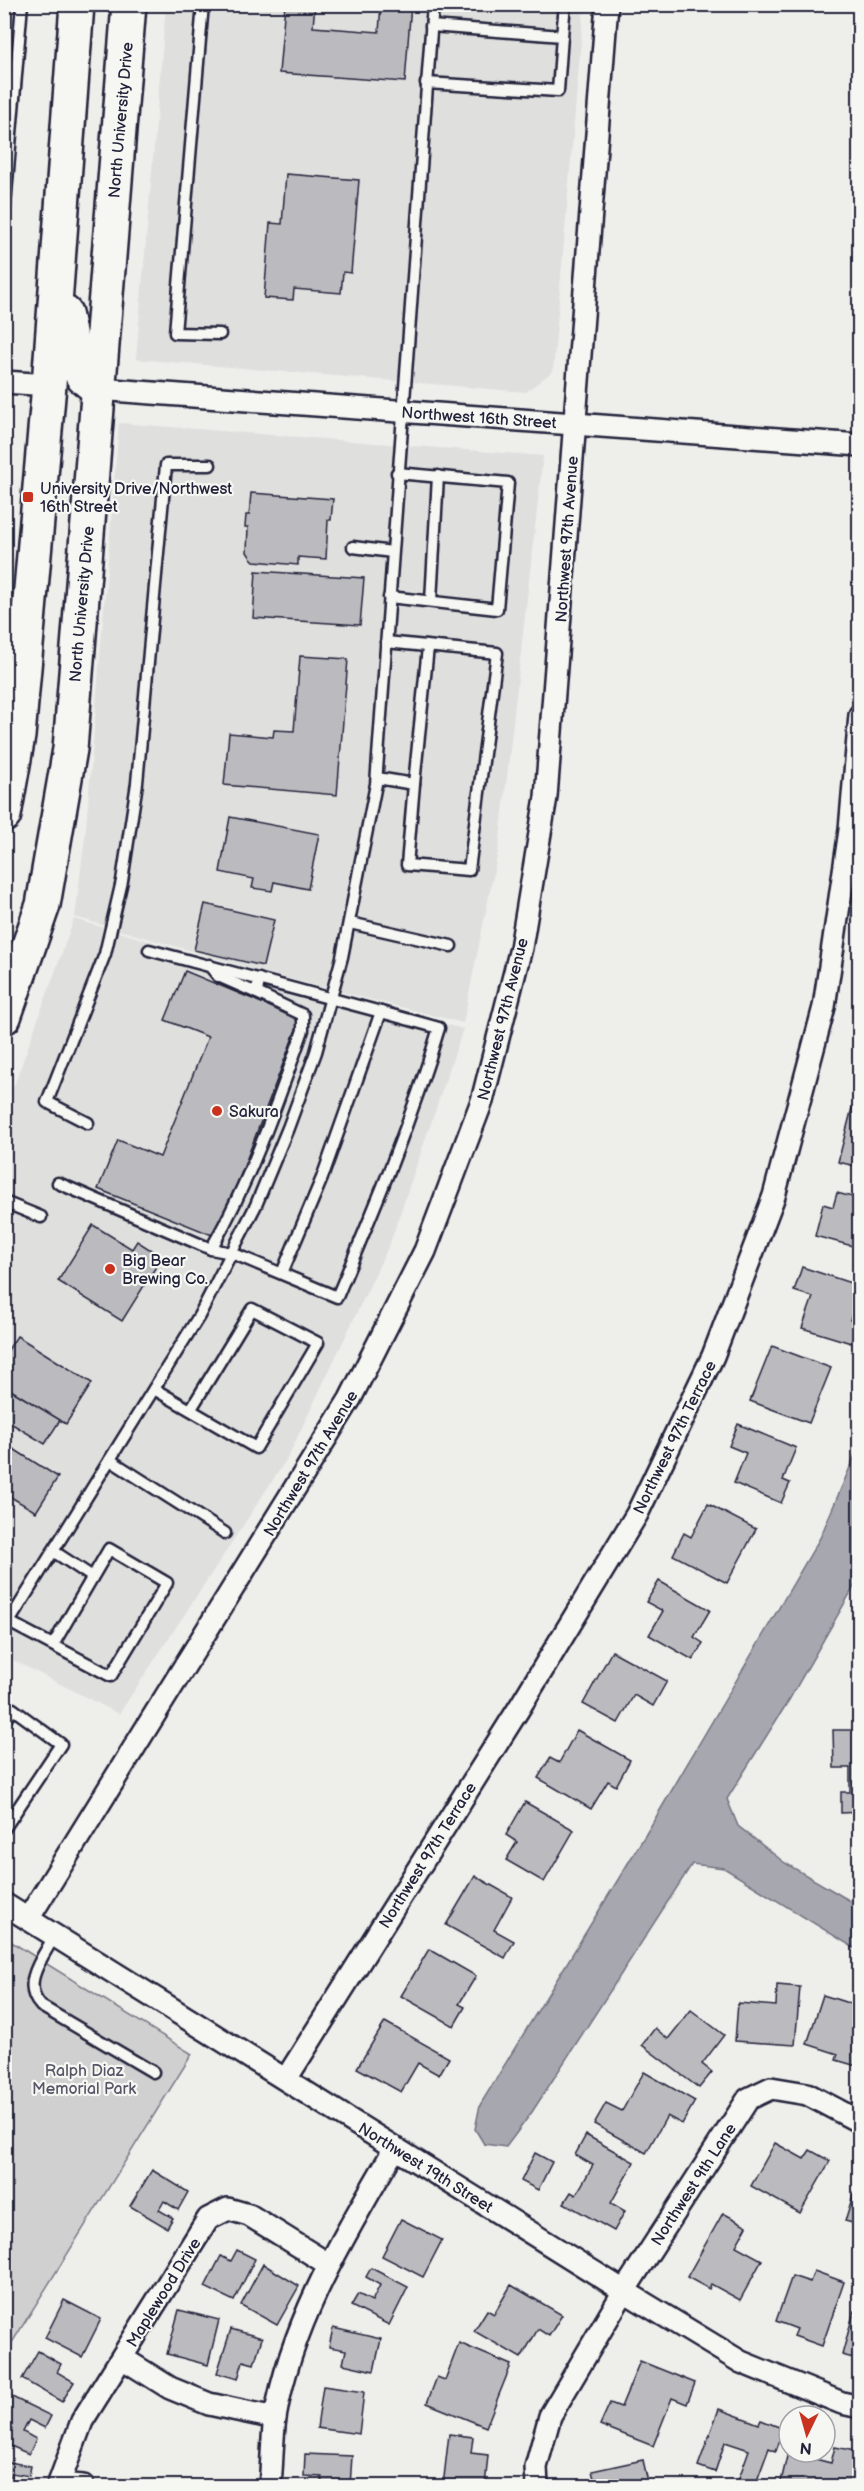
<svg xmlns="http://www.w3.org/2000/svg" width="864" height="2491" font-family="'Balsamiq Sans',sans-serif">
  <rect width="100%" height="100%" fill="#eeeeeb"/>
  <filter id="ink" filterUnits="userSpaceOnUse"><feTurbulence type="fractalNoise" baseFrequency=".0167" numOctaves="2"/><feDisplacementMap in="SourceGraphic" scale="12" xChannelSelector="R" yChannelSelector="G"/><feConvolveMatrix kernelMatrix="1 2 1 2 8 2 1 2 1" color-interpolation-filters="sRGB"/></filter>
  <g filter="url(#ink)">
    <!-- built -->
    <g fill="#dfdfde">
      <polygon points="166,5 584,5 553,371 526,392 136,359"/>
      <polygon points="119,423 543,456 499,847 463,1023 266,973 75,917 86,828"/>
      <polygon points="74,919 324,992 463,1029 390,1243 288,1457 119,1714 5,1656 4,1105 15,1083"/>
    </g>
    <!-- green -->
    <polygon fill="#d0d0d1" stroke="#797986" stroke-width="1.5" points="5,1938 192,2054 5,2354"/>
    <!-- water -->
    <polygon fill="#a7a7af" stroke="#727281" stroke-width="1.5" points="859,1446 859,1578 789,1700 727,1799 738,1826 785,1863 859,1906 859,1951 724,1868 692,1864 532,2112 506,2147 484,2144 475,2129 480,2105 649,1829 820,1538"/>
    <!-- building -->
    <g fill="#bbbbbf" stroke="#22223b" stroke-width="1.5">
      <polygon points="285,4 315,4 313,27 379,32 381,4 411,4 405,82 279,73"/>
      <polygon points="286,174 359,180 351,273 343,272 341,293 294,289 293,300 264,298 270,223 282,224"/>
      <polygon points="251,493 333,499 331,520 328,520 326,559 298,557 298,565 254,561 251,558 247,552 248,527 245,527 246,515 249,515"/>
      <polygon points="256,571 364,578 360,625 253,618"/>
      <polygon points="300,656 348,659 337,795 224,785 229,733 273,737 274,730 294,731"/>
      <polygon points="230,817 319,834 308,889 274,882 272,891 252,888 254,879 220,872"/>
      <polygon points="205,904 274,920 263,966 194,950"/>
      <polygon points="185,971 300,1019 217,1237 98,1189 118,1140 160,1157 208,1037 165,1020"/>
      <polygon points="852,1108 860,1110 860,1167 838,1162"/>
      <polygon points="837,1193 860,1199 860,1248 815,1236 823,1204 833,1207"/>
      <polygon points="93,1225 132,1249 137,1241 162,1257 122,1321 58,1281"/>
      <polygon points="802,1267 860,1286 850,1320 858,1322 851,1343 802,1328 813,1297 794,1291"/>
      <polygon points="17,1336 92,1383 66,1424 4,1386 4,1356"/>
      <polygon points="772,1346 831,1368 809,1423 750,1401"/>
      <polygon points="4,1386 60,1420 45,1444 4,1419"/>
      <polygon points="738,1424 796,1448 783,1480 790,1483 781,1503 734,1483 746,1453 729,1446"/>
      <polygon points="4,1443 58,1477 36,1512 4,1493"/>
      <polygon points="708,1504 756,1529 727,1583 673,1555 684,1533 691,1537"/>
      <polygon points="4,1561 11,1565 4,1575"/>
      <polygon points="659,1581 710,1610 694,1637 703,1643 693,1660 649,1635 663,1611 646,1602"/>
      <polygon points="612,1651 667,1681 653,1706 634,1695 618,1723 583,1704"/>
      <polygon points="577,1730 630,1760 616,1786 608,1781 591,1809 538,1778 550,1758 559,1763"/>
      <polygon points="833,1730 860,1730 860,1812 841,1813 841,1792 850,1792 850,1768 834,1768"/>
      <polygon points="525,1802 574,1830 544,1882 506,1860 517,1842 506,1835"/>
      <polygon points="475,1876 512,1897 494,1930 514,1941 505,1958 446,1925"/>
      <polygon points="429,1949 476,1976 459,2004 465,2007 454,2026 401,1996"/>
      <polygon points="777,1985 800,1987 795,2045 735,2041 738,2003 776,2006"/>
      <polygon points="823,1995 858,2006 860,2003 860,2067 836,2060 838,2054 807,2044"/>
      <polygon points="691,2010 724,2035 702,2064 712,2072 699,2088 642,2045 655,2028 668,2039"/>
      <polygon points="385,2022 449,2058 439,2075 418,2063 401,2092 357,2068"/>
      <polygon points="644,2072 695,2101 682,2124 667,2116 646,2153 594,2124 606,2103 622,2111"/>
      <polygon points="586,2135 634,2162 611,2203 625,2211 614,2231 564,2203 571,2192 576,2195 593,2165 575,2155"/>
      <polygon points="775,2143 804,2159 810,2150 830,2161 800,2213 751,2186"/>
      <polygon points="535,2153 552,2162 538,2190 521,2181"/>
      <polygon points="152,2170 188,2192 178,2210 164,2201 159,2210 173,2218 167,2228 130,2206"/>
      <polygon points="854,2192 860,2193 860,2225 845,2221"/>
      <polygon points="723,2213 747,2226 736,2246 762,2260 740,2300 711,2284 709,2289 687,2277"/>
      <polygon points="401,2219 442,2240 423,2277 382,2256"/>
      <polygon points="237,2250 255,2259 234,2301 205,2287 221,2256 231,2261"/>
      <polygon points="263,2264 299,2286 277,2325 241,2305"/>
      <polygon points="371,2268 408,2287 389,2325 351,2306 358,2294 372,2301 380,2285 366,2277"/>
      <polygon points="814,2271 844,2282 822,2346 794,2336 797,2329 776,2321 792,2276 810,2282"/>
      <polygon points="511,2285 562,2315 549,2336 538,2329 521,2358 474,2331 487,2310 494,2314"/>
      <polygon points="64,2300 101,2319 82,2357 45,2338"/>
      <polygon points="179,2310 219,2320 208,2365 167,2354"/>
      <polygon points="854,2311 860,2313 860,2360 842,2355"/>
      <polygon points="333,2328 381,2339 374,2371 343,2364 346,2350 329,2347"/>
      <polygon points="231,2329 262,2338 254,2364 243,2361 238,2379 217,2373"/>
      <polygon points="459,2343 511,2365 486,2427 427,2403 437,2377 445,2380"/>
      <polygon points="38,2351 61,2364 57,2372 74,2382 62,2402 22,2379"/>
      <polygon points="640,2361 695,2383 687,2404 672,2398 653,2446 600,2425 610,2403 621,2407"/>
      <polygon points="323,2386 364,2392 359,2434 317,2428"/>
      <polygon points="8,2395 51,2416 45,2428 29,2420 23,2432 36,2439 29,2454 4,2443 4,2402"/>
      <polygon points="719,2409 759,2424 761,2420 784,2429 776,2451 769,2448 755,2486 738,2481 749,2450 725,2442 715,2472 698,2466"/>
      <polygon points="449,2434 473,2437 471,2453 488,2455 485,2486 443,2486"/>
      <polygon points="835,2447 860,2452 852,2486 780,2486 788,2452 831,2463"/>
      <polygon points="305,2454 352,2456 350,2486 322,2486 322,2477 304,2476"/>
      <polygon points="643,2460 648,2482 640,2483 641,2486 596,2486 592,2471"/>
      <polygon points="4,2461 31,2466 29,2476 12,2473 10,2486 15,2486 4,2486"/>
    </g>
    <g fill="none" stroke-linecap="round" stroke-linejoin="round">
      <defs>
        <g id="lane">
          <polyline points="203,4 175,333 220,334"/>
          <polyline points="562,36 565,4"/>
          <polyline points="426,83 558,91 562,36 431,26"/>
          <polyline points="4,217 22,4"/>
          <polyline points="353,547 392,552"/>
          <polyline points="389,597 497,609 508,483 397,473"/>
          <polyline points="431,601 438,476"/>
          <polyline points="377,778 414,784 407,865 469,870 497,653 386,642"/>
          <polyline points="414,784 428,647"/>
          <polyline points="350,923 451,946"/>
          <polyline points="149,950 381,1012"/>
          <polyline points="209,965 218,976 257,993"/>
          <polyline points="88,1123 47,1102 105,954 122,881 137,783 166,465 210,465"/>
          <path d="M58,1183l153,66c39,-68 66,-145 92,-219v-15l-46,-22 2,-14"/>
          <polyline points="4,1202 41,1217"/>
          <path d="M211,1249l21,4 105,44c38,-90 74,-175 102,-269l-58,-16 -59,166 -40,95"/>
          <polyline points="154,1389 256,1448 318,1343 252,1309 191,1409"/>
          <polyline points="110,1460 225,1533"/>
          <polyline points="53,1551 91,1576"/>
          <polyline points="9,1622 111,1676 167,1583 109,1549 53,1645"/>
          <polyline points="4,1630 199,1316 256,1205 288,1128 316,1052 342,957 376,784 433,4"/>
          <polyline points="4,1721 13,1709 61,1744 4,1829"/>
          <path d="M55,1935c-12,22 -35,49 -14,71l112,66"/>
        </g>
        <g id="street">
          <polyline points="4,382 49,385"/>
          <polyline points="98,389 860,445"/>
          <polyline points="4,1904 624,2291 741,2362 842,2403 860,2407"/>
          <polyline points="28,1919 350,1399 425,1251 482,1101 521,948 546,797 607,4"/>
          <polyline points="286,2079 518,1710 637,1514 713,1356 774,1196 824,1007 850,830 860,715"/>
          <polyline points="122,2358 170,2388 209,2404 275,2418"/>
          <polyline points="59,2484 83,2486"/>
          <polyline points="58,2486 82,2421 208,2219 228,2209 249,2215 328,2264"/>
          <path d="M270,2486c2,-22 2,-46 5,-68 17,-99 71,-185 120,-270"/>
          <polyline points="537,2486 536,2467 550,2416 624,2291 748,2099 771,2088 807,2094 860,2122"/>
        </g>
        <g id="primary">
          <polyline points="65,313 75,362 83,377 98,389"/>
          <polyline points="4,815 18,736 49,385 77,4"/>
          <polyline points="4,1017 43,905 70,749 129,4"/>
        </g>
      </defs>
      <!-- lane casing -->
      <use href="#lane" stroke="#22223b" stroke-width="15"/>
      <!-- street casing -->
      <use href="#street" stroke="#22223b" stroke-width="26"/>
      <!-- primary casing -->
      <use href="#primary" stroke="#22223b" stroke-width="38"/>
      <!-- lane -->
      <use href="#lane" stroke="#f6f6f2" stroke-width="10"/>
      <!-- street -->
      <use href="#street" stroke="#f6f6f2" stroke-width="21"/>
      <!-- primary -->
      <use href="#primary" stroke="#f6f6f2" stroke-width="33"/>
    </g>
  </g>
  <!-- markers -->
  <g fill="#c8321e" stroke="#f6f6f2" stroke-width="2">
    <rect x="22" y="491" width="12" height="12" rx="3"/>
    <circle cx="217" cy="1111" r="6"/>
    <circle cx="110" cy="1269" r="6"/>
  </g>
  <g text-anchor="middle" stroke-width="4.5" stroke-linejoin="round" paint-order="stroke">
    <!-- street labels -->
    <g font-size="16" fill="#22223b" stroke="#f6f6f2">
      <text transform="translate(120 120) rotate(-85)" y="6">North University Drive</text>
      <text transform="translate(479 417) rotate(4)" y="6">Northwest 16th Street</text>
      <text transform="translate(566 539) rotate(-86)" y="6">Northwest 97th Avenue</text>
      <text transform="translate(81 604) rotate(-85)" y="6">North University Drive</text>
      <text transform="translate(502 1019) rotate(-76)" y="6">Northwest 97th Avenue</text>
      <text transform="translate(674 1437) rotate(-64)" y="6">Northwest 97th Terrace</text>
      <text transform="translate(310 1463) rotate(-59)" y="6">Northwest 97th Avenue</text>
      <text transform="translate(427 1855) rotate(-58)" y="6">Northwest 97th Terrace</text>
      <text transform="translate(426 2167) rotate(32)" y="6">Northwest 19th Street</text>
      <text transform="translate(693 2184) rotate(-57)" y="6">Northwest 9th Lane</text>
      <text transform="translate(163 2292) rotate(-58)" y="6">Maplewood Drive</text>
    </g>
    <!-- poi labels -->
    <g font-size="16" fill="#22223b" stroke="#f6f6f2" text-anchor="start">
      <text x="40" y="494">University Drive/Northwest<tspan x="40" dy="18">16th Street</tspan></text>
      <text x="229" y="1117">Sakura</text>
      <text x="122" y="1266">Big Bear<tspan x="122" dy="18">Brewing Co.</tspan></text>
    </g>
    <!-- park labels -->
    <g font-size="16" fill="#565668" stroke="#f6f6f2">
      <text x="84" y="2076">Ralph Diaz<tspan x="84" dy="18">Memorial Park</tspan></text>
    </g>
  </g>
  <!-- margin -->
  <rect width="864" height="2491" fill="none" stroke="#f6f6f2" stroke-width="24"/>
  <rect x="12" y="12" width="840" height="2467" fill="none" stroke="#22223b" stroke-width="2" filter="url(#ink)"/>
  <!-- north arrow -->
  <g transform="translate(807 2434) rotate(185)"><circle r="28" fill="#f6f6f2" stroke="#a1a1a9" stroke-width="1.5"/>
  <path d="M0-4.5L10 22L0 15L-10 22Z" fill="#c8321e"/>
  <text y="-9" font-size="16" font-weight="bold" text-anchor="middle" fill="#22223b">N</text>
  </g>
</svg>
